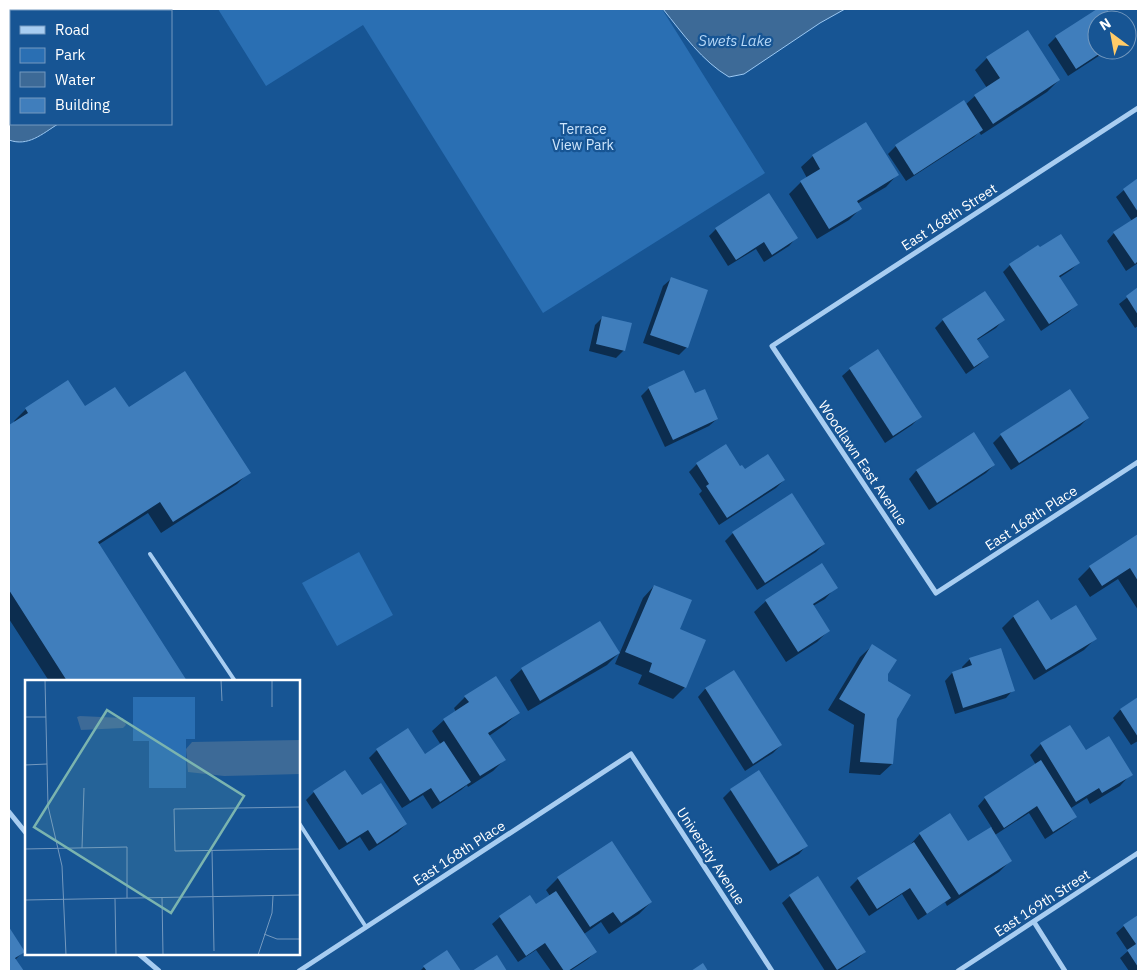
<svg xmlns="http://www.w3.org/2000/svg" width="1147" height="980" font-family="'IBM Plex Sans',sans-serif">
  <rect width="100%" height="100%" fill="#175594"/>
  <!-- green -->
  <g fill="#2a6fb3">
    <polygon points="218,9 662,9 765,173 543,313 363,25 266,86"/>
    <polygon points="359,552 393,615 337,646 302,583"/>
  </g>
  <!-- water -->
  <g fill="#3d6a97" stroke="#9bc8f3">
    <polygon points="69,9 163,9 165,11 63,11"/>
    <path d="M663,9h182l-25,14 -76,51 -15,3c-27,-16 -46,-43 -66,-68z"/>
    <path d="M11,41v83h47c-16,10 -30,23 -49,16v-97z"/>
  </g>
  <!-- shadow -->
  <g fill="#0007">
    <polygon points="1100,9 1106,9 1113,20 1097,20 1097,50 1108,50 1068,76 1048,45 1056,37"/>
    <polygon points="1027,32 1059,80 1047,92 981,135 979,132 974,137 906,181 888,154 896,146 965,105 975,96 987,88 975,70 987,58"/>
    <polygon points="813,156 897,175 886,187 857,204 860,209 849,220 817,239 789,194 801,182 807,178 801,167"/>
    <polygon points="1138,180 1138,263 1126,271 1107,241 1114,233 1132,221 1116,197 1124,190"/>
    <polygon points="716,229 796,238 789,246 764,262 756,249 728,266 709,236"/>
    <polygon points="1078,263 1071,270 1059,278 1077,304 1069,312 1041,331 1003,272 1010,265"/>
    <polygon points="671,279 687,347 679,355 643,343 663,286"/>
    <polygon points="1138,289 1138,326 1135,328 1119,304"/>
    <polygon points="603,317 624,350 616,358 589,351 595,325"/>
    <polygon points="943,320 1003,320 996,328 977,340 988,357 980,364 966,374 935,328"/>
    <polygon points="850,369 920,417 912,425 885,443 842,376"/>
    <polygon points="68,382 85,408 128,409 249,472 237,484 161,533 148,513 98,545 186,681 49,681 9,619 9,427 15,423 14,421 26,409"/>
    <polygon points="649,388 695,395 717,419 709,426 665,447 641,396"/>
    <polygon points="1088,418 1080,426 1011,470 993,443 1001,435"/>
    <polygon points="973,434 994,465 986,473 929,510 909,479 916,471"/>
    <polygon points="697,464 739,468 745,471 784,480 776,488 719,525 699,494 702,491 689,472"/>
    <polygon points="791,495 824,544 816,552 757,590 725,541 733,533"/>
    <polygon points="1138,536 1138,610 1118,579 1090,597 1078,579 1090,567"/>
    <polygon points="821,564 836,587 825,599 813,606 829,630 817,642 786,662 754,612 766,601"/>
    <polygon points="654,586 678,630 685,687 673,699 638,684 642,675 615,664 643,598"/>
    <polygon points="1014,616 1050,622 1095,639 1084,650 1034,680 1002,628"/>
    <polygon points="600,622 619,653 607,665 528,711 510,680 522,669"/>
    <polygon points="872,646 887,673 886,682 896,719 892,764 880,775 849,773 854,725 828,710 860,657"/>
    <polygon points="970,659 1013,690 1006,698 955,714 945,681 952,673 963,670 962,667"/>
    <polygon points="734,672 781,745 773,753 745,771 698,697 705,689"/>
    <polygon points="465,697 518,713 506,724 489,736 504,760 493,771 468,787 467,785 461,790 432,809 423,795 402,808 369,758 377,750 424,755 441,745 432,731 444,720 456,712 454,708"/>
    <polygon points="1138,698 1138,741 1131,745 1113,718 1120,710"/>
    <polygon points="1041,744 1085,752 1131,774 1120,786 1090,804 1087,798 1071,808 1076,817 1068,824 1045,839 1029,813 995,835 1011,860 999,872 947,906 945,902 918,920 902,894 869,916 850,887 858,879 909,846 920,834 968,843 992,828 978,806 985,798 1036,765 1030,755"/>
    <polygon points="731,790 806,846 799,854 770,871 723,798"/>
    <polygon points="314,792 361,797 406,824 398,832 369,851 360,837 339,850 306,800"/>
    <polygon points="612,843 651,902 639,914 609,934 601,922 584,934 595,952 588,959 570,971 551,971 536,950 518,962 492,924 500,917 535,906 550,896 546,890 558,878"/>
    <polygon points="790,896 865,952 857,959 838,971 825,971 782,903"/>
    <polygon points="1138,916 1138,971 1129,971 1120,958 1128,951 1116,933 1124,926"/>
    <polygon points="9,929 23,952 15,960 22,971 9,971"/>
    <polygon points="447,952 459,971 420,971 424,967"/>
  </g>
  <!-- building -->
  <g fill="#407ebc">
    <polygon points="1097,9 1107,9 1115,20 1097,20 1097,50 1105,50 1076,69 1055,36"/>
    <polygon points="1028,30 1060,80 993,124 974,95 1000,78 986,57"/>
    <polygon points="964,100 983,130 914,175 895,145"/>
    <polygon points="866,122 899,175 857,201 862,209 829,229 800,181 820,169 812,155"/>
    <polygon points="1138,178 1138,212 1123,189"/>
    <polygon points="769,193 798,238 772,255 764,242 736,260 715,228"/>
    <polygon points="1138,216 1138,261 1135,264 1113,232"/>
    <polygon points="1061,234 1080,263 1059,276 1078,305 1049,324 1009,264 1038,245 1040,247"/>
    <polygon points="671,277 708,290 688,348 650,335"/>
    <polygon points="1138,287 1138,315 1126,296"/>
    <polygon points="985,291 1005,320 977,339 989,357 974,367 942,319"/>
    <polygon points="602,316 632,323 625,351 596,344"/>
    <polygon points="878,349 922,417 893,436 849,368"/>
    <polygon points="684,370 695,393 705,389 718,419 673,440 648,387"/>
    <polygon points="185,371 251,473 173,522 160,502 98,542 187,681 67,681 9,590 9,425 28,413 25,408 68,380 85,406 115,387 129,407"/>
    <polygon points="1070,389 1089,418 1019,463 1000,434"/>
    <polygon points="974,432 995,465 937,503 916,470"/>
    <polygon points="726,444 740,466 742,465 745,469 768,454 785,480 727,518 706,486 709,484 696,463"/>
    <polygon points="792,493 825,544 765,583 732,532"/>
    <polygon points="1138,534 1138,581 1130,568 1102,586 1089,566"/>
    <polygon points="822,563 838,588 813,604 830,631 798,652 765,600"/>
    <polygon points="654,585 692,600 680,629 706,640 686,688 649,672 652,663 625,652"/>
    <polygon points="1038,600 1051,620 1076,605 1097,639 1046,670 1013,616"/>
    <polygon points="600,621 620,653 540,701 521,668"/>
    <polygon points="872,644 897,660 888,674 888,681 911,695 897,719 893,764 860,762 865,714 839,699"/>
    <polygon points="1001,648 1015,691 963,708 952,672 972,665 969,658"/>
    <polygon points="734,670 782,745 753,764 705,688"/>
    <polygon points="496,676 520,713 488,733 506,760 480,776 443,719 469,702 464,696"/>
    <polygon points="1138,697 1138,737 1120,709"/>
    <polygon points="1070,725 1086,750 1109,736 1133,775 1102,793 1099,788 1076,802 1040,743"/>
    <polygon points="408,728 425,754 444,741 471,782 440,802 431,788 410,801 376,749"/>
    <polygon points="1041,760 1077,817 1053,832 1037,806 1004,828 984,797"/>
    <polygon points="345,770 362,795 381,783 407,824 377,844 368,830 347,843 313,791"/>
    <polygon points="759,770 808,846 778,864 730,789"/>
    <polygon points="950,813 968,841 991,827 1012,861 959,895 919,833"/>
    <polygon points="612,841 652,902 621,923 613,912 590,927 557,877"/>
    <polygon points="914,842 951,898 927,914 910,888 877,909 857,878"/>
    <polygon points="818,876 866,952 837,970 789,895"/>
    <polygon points="556,891 597,952 568,971 564,971 545,943 526,956 499,916 530,895 536,904"/>
    <polygon points="1138,915 1138,967 1127,950 1136,944 1123,925"/>
    <polygon points="9,927 25,952 15,958 24,971 9,971"/>
    <polygon points="447,950 461,971 427,971 423,966"/>
    <polygon points="497,955 507,971 472,971"/>
    <polygon points="703,963 708,971 691,971"/>
  </g>
  <g fill="none" stroke-linecap="round" stroke-linejoin="round">
    <!-- lane -->
    <g stroke="#a8cdf1" stroke-width="4">
      <polyline points="150,554 235,681"/>
      <polyline points="299,823 366,927"/>
    </g>
    <!-- street -->
    <g stroke="#a8cdf1" stroke-width="5">
      <polyline points="1138,108 772,346 936,593 1138,462"/>
      <polyline points="9,812 26,833"/>
      <polyline points="1034,922 1065,971"/>
      <polyline points="139,954 159,971"/>
      <polyline points="299,971 631,754 772,971"/>
      <polyline points="958,971 1138,853"/>
    </g>
  </g>
  <g text-anchor="middle" stroke-width="4.5" stroke-linejoin="round" paint-order="stroke">
    <!-- park labels -->
    <g font-size="14" fill="#cfe6fc" stroke="#175594">
      <text x="583" y="134">Terrace<tspan x="583" dy="16">View Park</tspan></text>
    </g>
    <!-- street labels -->
    <g font-size="14" fill="#fff" stroke="#175594">
      <text transform="translate(949 217) rotate(-33)" y="5">East 168th Street</text>
      <text transform="translate(863 463) rotate(56)" y="5">Woodlawn East Avenue</text>
      <text transform="translate(1031 518) rotate(-33)" y="5">East 168th Place</text>
      <text transform="translate(459 853) rotate(-33)" y="5">East 168th Place</text>
      <text transform="translate(711 856) rotate(57)" y="5">University Avenue</text>
      <text transform="translate(1042 903) rotate(-33)" y="5">East 169th Street</text>
    </g>
    <!-- water labels -->
    <g font-size="15" font-style="italic" fill="#b5d7f7" stroke="#175594">
      <text x="735" y="46">Swets Lake</text>
    </g>
  </g>
  <!-- overview -->
  <g transform="translate(25 680)">
    <rect width="275" height="275" fill="#175594"/>
    <path d="M108,17h62v42h-9v49h-37v-47h-16z" fill="#2a6fb3"/>
    <path d="M55,36l43,2 3,7 -3,3 -42,2 -4,-13zM275,60v34l-76,2 -36,-4 -2,-23 6,-7z" fill="#3d6a97"/>
    <path fill="none" stroke="#7499bf" stroke-width="1" d="M20,0l3,126 14,60 4,89M196,0l1,21M247,0v27M0,37h21M0,85l22,-1M275,127l-126,2 1,42 125,-2M57,168l2,-60M0,169l102,-2v51M187,170l2,101M137,217l1,58M90,219l1,55M0,220l275,-5M239,254l13,5h23M233,275l14,-42 1,-17"/>
    <path fill="#7bb4af" fill-opacity="0.15" stroke="#7bb4af" stroke-width="2.5" d="M82,30l137,86 -73,117 -137,-86z"/>
    <rect width="275" height="275" fill="none" stroke="#fff" stroke-width="2.5"/>
  </g>
  <!-- border -->
  <rect width="1147" height="980" fill="none" stroke="#ffffff" stroke-width="20"/>
  <!-- legend -->
  <rect x="10" y="10" width="162" height="115" fill="#175594" stroke="#7499bf"/>
  <rect x="20" y="26" width="25" height="8" fill="#a8cdf1" stroke="#7499bf"/>
  <text x="55" y="35" font-size="15" fill="#ffffff">Road</text>
  <rect x="20" y="48" width="25" height="15" fill="#2a6fb3" stroke="#7499bf"/>
  <text x="55" y="60" font-size="15" fill="#ffffff">Park</text>
  <rect x="20" y="72" width="25" height="15" fill="#3d6a97" stroke="#7499bf"/>
  <text x="55" y="85" font-size="15" fill="#ffffff">Water</text>
  <rect x="20" y="98" width="25" height="15" fill="#407ebc" stroke="#7499bf"/>
  <text x="55" y="110" font-size="15" fill="#ffffff">Building</text>
  <!-- north arrow -->
  <g transform="translate(1112 35) rotate(328)"><circle r="24" fill="#175594" stroke="#7499bf"/>
  <path d="M0-4L9 19L0 12L-9 19Z" fill="#ffcb68"/>
  <text y="-8" font-size="14" font-weight="bold" text-anchor="middle" fill="#ffffff">N</text>
  </g>
</svg>
